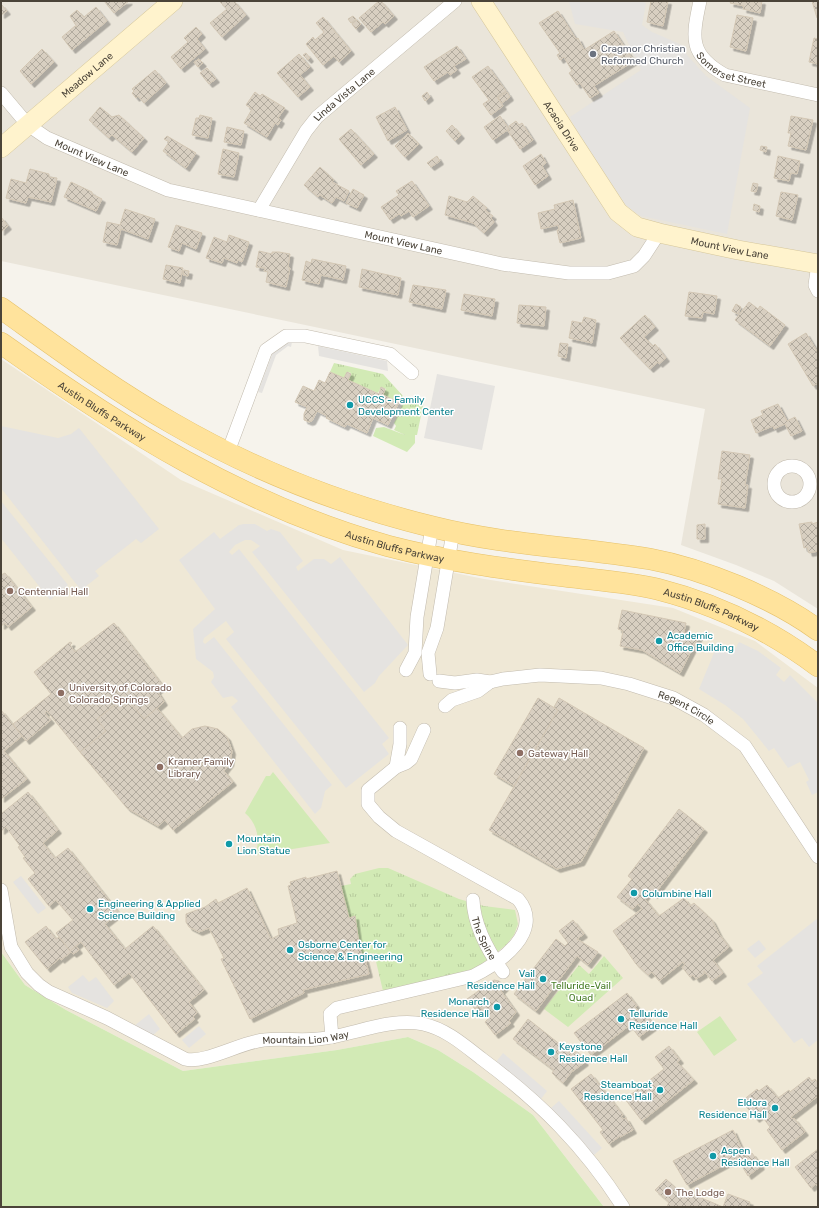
<svg xmlns="http://www.w3.org/2000/svg" width="819" height="1208" font-family="Rubik,sans-serif">
  <defs>
    <pattern id="park-tufts" width="24" height="20" patternUnits="userSpaceOnUse"><rect width="24" height="20" fill="#d2eab5"/><path d="M3 7l-1-3M5 7V3M7 7l1-3M15 17l-1-3M17 17v-4M19 17l1-3" fill="none" stroke="#b6ca9c"/></pattern>
    <pattern id="building-cross-hatch" width="8" height="8" patternUnits="userSpaceOnUse"><rect width="8" height="8" fill="#d8cfc1"/><path d="M0 0l8 8M0 8l8-8" fill="none" stroke="#b1aa9e"/></pattern>
    <filter id="shadow"><feDropShadow dx="3.5" dy="3.5" stdDeviation="0" flood-color="#0004"/></filter>
  </defs>
  <rect width="100%" height="100%" fill="#f6f3ec"/>
  <!-- residential -->
  <polygon fill="#eae5da" points="1,1 818,1 818,609 774,581 736,565 681,545 705,409 1,261"/>
  <!-- education -->
  <polygon fill="#efe8d6" points="1,359 181,480 343,550 484,579 673,608 755,641 818,688 818,1207 604,1207 533,1115 473,1072 438,1050 408,1037 337,1050 183,1071 66,1010 25,985 1,952"/>
  <!-- grass -->
  <g fill="#d2eab5">
    <polygon points="384,427 405,435 415,435 415,443 407,452 373,436 376,428"/>
    <path d="M273,772l57,71 -75,12c6,-15 2,-32 -10,-42l21,-37h4z"/>
    <polygon points="1,952 25,985 66,1010 183,1071 337,1050 408,1037 438,1050 473,1072 533,1115 604,1207 1,1207"/>
    <polygon points="720,1016 737,1040 714,1056 697,1032"/>
  </g>
  <!-- park -->
  <g fill="url(#park-tufts)">
    <polygon points="334,363 383,374 403,396 398,402 383,395 386,389 381,387 378,393 348,380 351,373 347,372 344,378 330,372"/>
    <polygon points="406,397 424,401 417,435 405,435 394,430 396,426 394,423"/>
    <polygon points="379,868 388,868 459,899 484,906 515,910 518,924 514,935 506,945 478,967 458,974 383,991 374,953 362,956 355,916 349,918 341,886 351,884 350,879 355,874"/>
    <polygon points="604,956 623,978 568,1027 544,1009 579,965 589,974"/>
  </g>
  <!-- parking -->
  <g fill="#e5e3e0">
    <polygon points="569,1 639,1 646,3 642,25 652,32 682,45 687,55 706,76 750,108 727,234 641,216 626,205 579,135 570,117 641,70 623,32 575,24"/>
    <polygon points="287,342 292,342 291,347 288,346 276,355 262,393 258,392 273,352"/>
    <polygon points="318,346 387,361 388,371 319,356"/>
    <polygon points="437,374 495,386 482,450 424,438"/>
    <polygon points="1,426 58,438 71,434 79,428 159,529 141,543 136,539 95,571 99,576 81,590 1,488"/>
    <polygon points="1,501 68,585 50,600 1,538"/>
    <polygon points="244,524 255,524 267,531 271,529 280,532 303,561 296,567 298,571 314,559 324,559 331,564 340,557 408,645 379,676 375,683 364,692 252,552 260,546 251,540 245,540 235,545 229,552 232,555 239,549 389,738 382,744 389,754 346,788 226,639 234,632 226,621 204,638 203,642 205,644 214,637 332,785 325,791 321,808 315,814 231,707 238,701 236,699 232,696 223,698 211,682 214,677 213,672 196,659 193,629 215,609 179,560 214,532 220,539 239,525"/>
    <polygon points="739,642 758,651 781,668 776,675 784,682 790,675 818,703 818,792 812,795 806,782 809,780 800,762 788,768 774,748 769,751 743,719 725,705 699,689 716,648 732,655"/>
    <polygon points="21,876 46,908 38,914 13,882"/>
    <polygon points="818,918 818,1040 809,1047 802,1038 794,1043 747,984 763,973 757,966"/>
    <polygon points="759,940 766,949 755,958 747,949"/>
    <polygon points="83,975 89,982 96,977 114,1001 107,1008 72,993 68,987"/>
    <polygon points="149,1014 160,1029 152,1036 134,1026"/>
    <polygon points="199,1026 206,1034 189,1048 182,1040"/>
    <polygon points="503,1053 547,1091 541,1099 551,1108 559,1101 602,1148 586,1162 556,1129 489,1071"/>
  </g>
  <!-- building -->
  <g fill="url(#building-cross-hatch)" stroke="#d3c7b4" filter="url(#shadow)">
    <polygon points="104,1 129,1 114,13"/>
    <polygon points="219,1 234,1 246,15 222,37 210,23 227,9"/>
    <polygon points="379,1 381,1 394,16 385,24 383,22 371,32 359,18"/>
    <polygon points="651,1 668,1 663,26 647,22"/>
    <polygon points="731,1 762,1 760,13 743,9 744,6 730,3"/>
    <polygon points="812,1 818,1 818,18 817,18"/>
    <polygon points="1,4 7,11 1,15"/>
    <polygon points="96,7 107,21 72,50 62,37 75,26 77,27 70,16 77,10 84,17"/>
    <polygon points="558,11 576,39 578,38 584,50 614,31 634,61 594,86 599,93 590,98 580,83 577,85 569,73 572,71 564,57 560,60 557,55 560,53 539,23"/>
    <polygon points="737,15 753,18 746,51 730,47"/>
    <polygon points="353,16 356,19 351,23 348,19"/>
    <polygon points="323,17 351,51 339,62 334,56 323,65 306,44 313,37 315,40 324,32 316,23"/>
    <polygon points="357,20 361,24 356,29 352,24"/>
    <polygon points="196,27 202,34 197,39 205,49 181,69 171,57 188,42 184,38"/>
    <polygon points="814,38 818,39 818,64 809,62"/>
    <polygon points="457,46 466,59 454,66 457,70 450,75 448,72 434,81 424,67"/>
    <polygon points="42,49 54,62 31,84 20,71"/>
    <polygon points="306,53 310,58 308,60 303,55"/>
    <polygon points="299,54 310,67 300,75 310,87 298,97 277,73"/>
    <polygon points="199,59 203,63 198,67 194,62"/>
    <polygon points="488,66 506,91 497,97 503,106 491,115 483,104 489,100 472,77"/>
    <polygon points="207,68 216,79 209,84 200,73"/>
    <polygon points="155,70 166,83 144,103 138,96 136,98 132,93 134,91 132,89"/>
    <polygon points="255,92 260,96 262,94 285,108 278,118 281,120 278,125 275,123 267,137 244,123 252,109 246,105"/>
    <polygon points="427,92 430,97 425,101 422,96"/>
    <polygon points="507,92 510,97 502,103 498,98"/>
    <polygon points="100,107 112,117 119,115 144,138 132,152 112,135 109,138 89,120"/>
    <polygon points="395,107 407,130 388,141 376,117"/>
    <polygon points="200,115 212,118 208,138 192,135 196,118 199,118"/>
    <polygon points="500,116 509,129 493,140 484,127"/>
    <polygon points="791,116 813,120 806,150 788,146 791,133 788,133"/>
    <polygon points="516,121 519,125 522,123 533,140 520,149 508,131 511,129 509,126"/>
    <polygon points="452,125 461,135 455,141 446,131"/>
    <polygon points="227,127 244,131 241,145 224,142"/>
    <polygon points="351,129 374,154 361,165 339,139"/>
    <polygon points="408,133 419,144 405,157 395,146"/>
    <polygon points="167,136 196,153 186,168 163,151 169,142 164,139"/>
    <polygon points="761,146 767,147 766,152 760,150"/>
    <polygon points="223,149 239,153 234,177 218,174"/>
    <polygon points="541,154 546,163 542,166 548,176 535,185 523,166"/>
    <polygon points="437,156 440,161 431,167 427,163"/>
    <polygon points="778,156 800,161 797,174 791,173 789,181 774,178"/>
    <polygon points="320,167 334,180 332,182 349,191 344,201 336,197 332,203 320,195 318,197 304,185"/>
    <polygon points="30,169 49,174 49,177 57,178 51,202 28,197 26,203 6,198 11,179 26,183"/>
    <polygon points="412,181 429,206 413,217 409,211 401,216 399,214 390,220 381,207 399,195 396,191"/>
    <polygon points="71,182 92,192 92,194 102,199 96,211 64,197"/>
    <polygon points="753,183 758,184 756,192 751,191"/>
    <polygon points="353,189 364,195 357,208 346,203"/>
    <polygon points="781,192 798,195 792,220 776,216"/>
    <polygon points="449,196 467,202 473,196 487,208 485,210 493,216 491,218 494,222 484,233 473,223 445,215"/>
    <polygon points="573,200 581,238 560,243 557,230 559,230 558,225 541,229 538,213 555,209 554,205"/>
    <polygon points="754,204 760,206 759,212 753,210"/>
    <polygon points="125,209 155,219 148,239 121,229 117,245 103,242 107,222 120,225"/>
    <polygon points="1,217 8,226 1,232"/>
    <polygon points="176,225 202,233 196,249 182,243 179,251 168,247"/>
    <polygon points="229,235 249,242 242,262 238,260 237,263 224,258 222,263 206,258 214,237 227,242"/>
    <polygon points="259,251 272,254 272,252 279,252 290,254 288,267 290,268 286,287 266,282 268,272 264,271 265,268 256,267"/>
    <polygon points="312,259 346,266 343,280 321,275 319,284 302,280 306,261 311,263"/>
    <polygon points="166,265 183,268 180,283 163,279"/>
    <polygon points="362,269 401,278 398,295 359,287"/>
    <polygon points="184,270 189,271 188,276 183,275"/>
    <polygon points="413,285 446,290 442,309 409,302"/>
    <polygon points="689,292 717,296 714,314 703,312 702,318 685,316"/>
    <polygon points="464,294 495,299 492,316 461,310"/>
    <polygon points="749,302 758,309 760,306 785,325 770,346 735,320"/>
    <polygon points="736,304 741,307 738,314 732,311"/>
    <polygon points="519,305 546,307 544,326 517,323"/>
    <polygon points="645,315 655,327 644,337 653,346 655,344 666,358 659,364 658,362 650,369 620,338"/>
    <polygon points="584,317 596,320 592,343 569,338 572,321 582,323"/>
    <polygon points="806,333 818,353 818,383 813,386 788,344"/>
    <polygon points="560,343 568,344 566,358 558,356"/>
    <polygon points="330,372 344,378 347,372 351,374 348,380 379,394 381,387 385,389 383,395 399,402 388,425 373,418 367,433 347,424 345,427 326,418 327,416 317,411 312,421 309,422 304,420 304,414 307,407 295,402 303,386 314,391 319,380 325,383"/>
    <polygon points="778,404 787,421 795,417 802,431 791,436 785,424 774,429 773,426 756,433 751,420 763,415 761,411"/>
    <polygon points="722,451 750,455 745,485 748,485 745,508 718,504 722,479 718,479"/>
    <polygon points="812,522 812,524 818,522 818,551 809,553 807,547 804,548 799,524"/>
    <polygon points="705,524 705,539 697,539 697,525"/>
    <polygon points="5,573 32,607 8,627 5,623 1,626 1,575"/>
    <polygon points="622,610 686,623 683,636 699,636 680,673 642,650 620,646 623,631 618,629"/>
    <polygon points="114,623 163,686 157,691 164,702 144,719 125,697 97,719 106,731 80,752 47,711 45,713 51,720 26,741 13,724 51,694 34,672 70,642 72,643 70,645 75,652"/>
    <polygon points="125,697 144,719 157,708 182,738 192,729 205,726 218,729 227,737 232,751 230,763 224,771 233,782 173,830 165,820 158,826 127,808 80,752 106,731 97,719"/>
    <polygon points="538,698 558,710 514,786 494,774"/>
    <polygon points="559,698 644,748 581,862 557,869 489,830 558,710 554,707"/>
    <polygon points="1,710 22,736 4,751 27,779 1,799"/>
    <polygon points="28,792 58,830 43,843 55,858 68,848 119,913 105,924 125,949 153,926 204,990 189,1002 197,1013 193,1017 195,1019 176,1034 129,973 114,985 81,942 70,951 56,933 73,920 56,900 49,906 28,879 35,873 23,858 25,857 18,847 20,846 6,827 1,831 1,814"/>
    <polygon points="679,809 704,829 654,895 649,892 644,898 659,916 684,898 690,906 694,903 712,920 719,934 729,947 713,960 723,973 712,981 704,971 704,974 696,979 693,975 690,977 682,967 685,965 683,962 659,981 652,972 648,975 636,964 613,931 642,909 638,904 633,909 617,897 632,879 628,876"/>
    <polygon points="337,871 349,918 355,916 359,945 362,956 364,955 369,974 303,990 304,993 250,1019 221,959 224,958 209,928 199,932 189,927 186,922 186,914 205,907 216,899 218,903 247,888 271,939 279,935 278,929 297,923 288,886 291,885 290,882 306,877 306,879"/>
    <polygon points="573,920 584,934 577,939 598,952 588,965 577,956 536,1011 514,994 556,939 565,946 568,943 559,931"/>
    <polygon points="46,926 56,939 59,937 70,951 76,946 79,950 73,954 71,952 61,960 60,958 47,969 25,942"/>
    <polygon points="494,980 499,981 504,985 505,987 501,991 516,1012 509,1021 511,1023 495,1035 485,1022 489,1018 479,1006 475,1009 467,999"/>
    <polygon points="627,993 637,1006 635,1007 640,1013 643,1011 654,1026 639,1037 630,1025 591,1055 574,1033"/>
    <polygon points="528,1019 572,1054 577,1051 585,1062 573,1071 573,1070 563,1083 552,1073 554,1070 513,1039"/>
    <polygon points="669,1046 680,1060 677,1062 694,1080 642,1121 625,1099 664,1069 655,1057"/>
    <polygon points="591,1074 623,1115 621,1116 623,1119 626,1118 633,1130 620,1137 620,1136 609,1144 600,1132 603,1130 571,1089"/>
    <polygon points="809,1077 812,1081 815,1079 818,1083 818,1096 791,1117 793,1119 794,1118 805,1132 782,1150 767,1130 770,1127 761,1115 756,1119 742,1101 757,1089 759,1091 767,1085 778,1098 789,1090 790,1092"/>
    <polygon points="733,1130 744,1154 742,1155 745,1158 752,1153 761,1166 748,1176 737,1158 687,1185 673,1161"/>
    <polygon points="818,1149 818,1187 816,1184 811,1188 795,1167"/>
    <polygon points="666,1179 677,1189 676,1191 691,1197 692,1194 723,1207 728,1194 750,1202 748,1207 667,1207 669,1202 655,1190"/>
  </g>
  <g fill="none" stroke-linecap="round" stroke-linejoin="round">
    <defs>
      <g id="street">
        <path id="s1" d="M700,1c-8,37 -11,54 25,74l93,20"/>
        <path id="s2" d="M1,93l27,32 19,13 121,52 334,74 67,9h39l26,-7 10,-10 15,-23"/>
        <path id="s3" d="M259,210l47,-79 11,-14 138,-116"/>
        <polyline points="818,264 815,285 818,291"/>
        <polyline points="228,452 266,350 286,336 305,336 390,354 412,373"/>
        <circle cx="792" cy="484" r="18"/>
        <polyline points="406,670 415,653 417,617 432,527"/>
        <polyline points="430,674 428,653 437,628 453,532"/>
        <path id="s4" d="M439,681l16,2 22,-3 13,2 13,-3 37,-4 61,3 28,6 44,14 31,17 41,31 73,111"/>
        <polyline points="445,706 452,700 478,691 490,682"/>
        <polyline points="396,767 400,744 400,728"/>
        <path id="s5" d="M1,890l10,57 16,26 12,12 10,7 58,26 78,41c20,5 56,-17 79,-19 18,-2 36,1 54,-1 33,-3 72,-22 105,-15 23,5 41,21 59,35 58,43 102,87 141,148"/>
        <path id="s6" d="M473,900c1,26 15,51 30,72"/>
        <path d="M332,1037l-2,-23 7,-6 136,-32c27,-13 72,-45 45,-77l-122,-68 -17,-14 -11,-13v-14l28,-23 10,-4 5,-4 13,-29"/>
      </g>
      <g id="secondary">
        <path id="s7" d="M481,1l137,211 19,15 22,6 79,17 80,14"/>
        <path id="s8" d="M1,148l172,-147"/>
      </g>
      <g id="primary">
        <path d="M1,308c56,40 111,81 171,115 81,47 171,82 261,104 71,18 145,20 217,32 54,10 124,39 168,71"/>
        <path id="s9" d="M1,343c120,85 243,163 387,203 57,15 117,23 176,30 31,4 63,6 93,13 59,15 113,41 161,77"/>
      </g>
    </defs>
    <!-- street casing -->
    <use href="#street" stroke="#c2bbae" stroke-width="14"/>
    <!-- secondary casing -->
    <use href="#secondary" stroke="#d6c79b" stroke-width="20"/>
    <!-- primary casing -->
    <use href="#primary" stroke="#e6c16a" stroke-width="22"/>
    <!-- street -->
    <use href="#street" stroke="#fff" stroke-width="13"/>
    <!-- secondary -->
    <use href="#secondary" stroke="#fff3cd" stroke-width="19"/>
    <!-- primary -->
    <use href="#primary" stroke="#ffe39c" stroke-width="21"/>
  </g>
  <!-- markers -->
  <circle fill="#6b7280" stroke="#fff" stroke-width="1.5" cx="593" cy="54" r="4"/>
  <g fill="#0f9aa8" stroke="#fff" stroke-width="1.5">
    <circle cx="350" cy="405" r="4"/>
    <circle cx="659" cy="641" r="4"/>
    <circle cx="229" cy="844" r="4"/>
    <circle cx="634" cy="893" r="4"/>
    <circle cx="90" cy="909" r="4"/>
    <circle cx="290" cy="950" r="4"/>
    <circle cx="543" cy="979" r="4"/>
    <circle cx="497" cy="1007" r="4"/>
    <circle cx="621" cy="1019" r="4"/>
    <circle cx="551" cy="1052" r="4"/>
    <circle cx="660" cy="1090" r="4"/>
    <circle cx="775" cy="1108" r="4"/>
    <circle cx="713" cy="1156" r="4"/>
  </g>
  <g fill="#8d6e63" stroke="#fff" stroke-width="1.5">
    <circle cx="10" cy="591" r="4"/>
    <circle cx="61" cy="693" r="4"/>
    <circle cx="520" cy="753" r="4"/>
    <circle cx="160" cy="767" r="4"/>
    <circle cx="668" cy="1192" r="4"/>
  </g>
  <g text-anchor="middle" stroke-width="3" stroke-linejoin="round" paint-order="stroke">
    <!-- worship labels -->
    <g font-size="10" fill="#5b616d" stroke="#fff" text-anchor="start">
      <text x="601" y="52">Cragmor Christian<tspan x="601" dy="12">Reformed Church</tspan></text>
    </g>
    <!-- street labels -->
    <g font-size="10" fill="#4b4439" stroke="#fff">
      <text dy="4" stroke="none"><textPath href="#s1" startOffset="91">Somerset Street</textPath></text>
      <text dy="4" stroke="none"><textPath href="#s8" startOffset="113">Meadow Lane</textPath></text>
      <text dy="4" stroke="none"><textPath href="#s3" startOffset="145">Linda Vista Lane</textPath></text>
      <text dy="4" stroke="none"><textPath href="#s7" startOffset="149">Acacia Drive</textPath></text>
      <text dy="4" stroke="none"><textPath href="#s2" startOffset="114">Mount View Lane</textPath></text>
      <text dy="4" stroke="none"><textPath href="#s2" startOffset="438">Mount View Lane</textPath></text>
      <text dy="4" stroke="none"><textPath href="#s7" startOffset="371">Mount View Lane</textPath></text>
      <text dy="4" stroke="none"><textPath href="#s9" startOffset="122">Austin Bluffs Parkway</textPath></text>
      <text dy="4" stroke="none"><textPath href="#s9" startOffset="446">Austin Bluffs Parkway</textPath></text>
      <text dy="4" stroke="none"><textPath href="#s9" startOffset="770">Austin Bluffs Parkway</textPath></text>
      <text dy="4" stroke="none"><textPath href="#s4" startOffset="254">Regent Circle</textPath></text>
      <text dy="4" stroke="none"><textPath href="#s6" startOffset="40">The Spine</textPath></text>
      <text dy="4" stroke="none"><textPath href="#s5" startOffset="393">Mountain Lion Way</textPath></text>
    </g>
    <!-- culture labels -->
    <g font-size="10" fill="#0d838f" stroke="#fff" text-anchor="start">
      <text x="358" y="403">UCCS - Family<tspan x="358" dy="12">Development Center</tspan></text>
      <text x="667" y="639">Academic<tspan x="667" dy="12">Office Building</tspan></text>
      <text x="237" y="842">Mountain<tspan x="237" dy="12">Lion Statue</tspan></text>
      <text x="642" y="897">Columbine Hall</text>
      <text x="98" y="907">Engineering &amp; Applied<tspan x="98" dy="12">Science Building</tspan></text>
      <text x="298" y="948">Osborne Center for<tspan x="298" dy="12">Science &amp; Engineering</tspan></text>
      <text x="535" y="977" text-anchor="end">Vail<tspan x="535" dy="12">Residence Hall</tspan></text>
      <text x="489" y="1005" text-anchor="end">Monarch<tspan x="489" dy="12">Residence Hall</tspan></text>
      <text x="629" y="1017">Telluride<tspan x="629" dy="12">Residence Hall</tspan></text>
      <text x="559" y="1050">Keystone<tspan x="559" dy="12">Residence Hall</tspan></text>
      <text x="652" y="1088" text-anchor="end">Steamboat<tspan x="652" dy="12">Residence Hall</tspan></text>
      <text x="767" y="1106" text-anchor="end">Eldora<tspan x="767" dy="12">Residence Hall</tspan></text>
      <text x="721" y="1154">Aspen<tspan x="721" dy="12">Residence Hall</tspan></text>
    </g>
    <!-- education labels -->
    <g font-size="10" fill="#785e54" stroke="#fff" text-anchor="start">
      <text x="18" y="595">Centennial Hall</text>
      <text x="69" y="691">University of Colorado<tspan x="69" dy="12">Colorado Springs</tspan></text>
      <text x="528" y="757">Gateway Hall</text>
      <text x="168" y="765">Kramer Family<tspan x="168" dy="12">Library</tspan></text>
      <text x="676" y="1196">The Lodge</text>
    </g>
    <!-- park labels -->
    <g font-size="10" fill="#4a7f2a" stroke="#fff">
      <text x="581" y="989">Telluride-Vail<tspan x="581" dy="12">Quad</tspan></text>
    </g>
  </g>
  <!-- border -->
  <rect width="819" height="1208" fill="none" stroke="#4b4439" stroke-width="4"/>
</svg>
